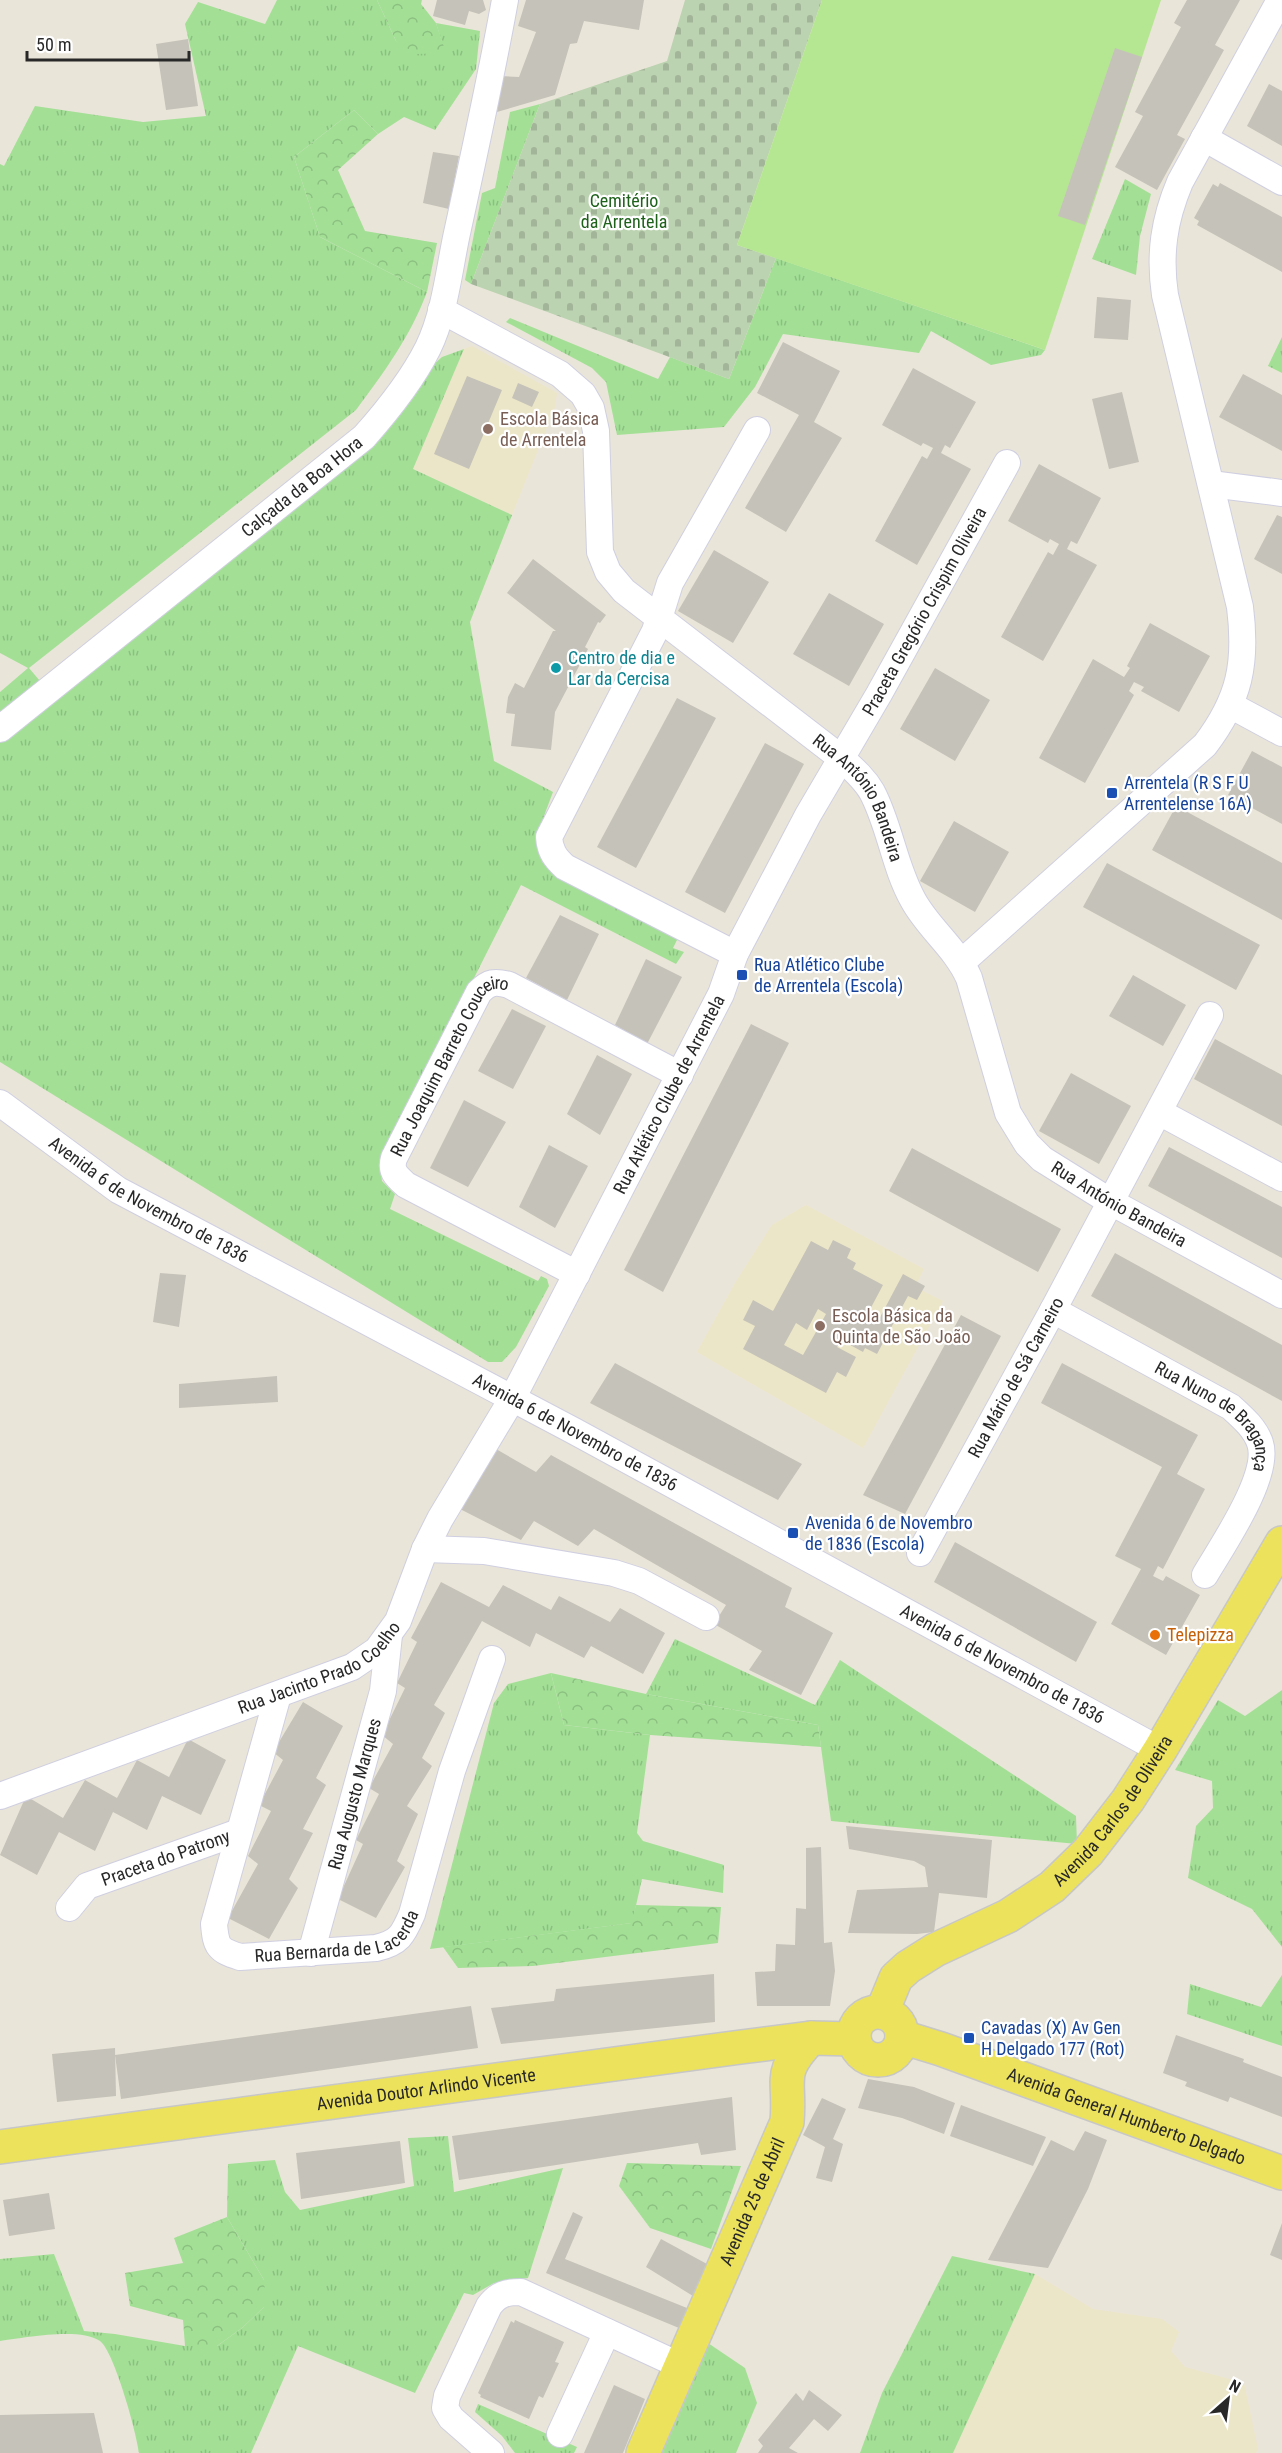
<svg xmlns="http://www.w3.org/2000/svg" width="1282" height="2453" font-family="'Roboto Condensed',sans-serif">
  <defs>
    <pattern id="grass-tufts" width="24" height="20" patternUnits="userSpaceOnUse" patternTransform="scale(1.5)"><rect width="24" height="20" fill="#a3e096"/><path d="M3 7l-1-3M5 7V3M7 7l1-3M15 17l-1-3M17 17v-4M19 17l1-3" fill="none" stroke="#8cc081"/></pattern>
    <pattern id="forest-crowns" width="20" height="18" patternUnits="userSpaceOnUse" patternTransform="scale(1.5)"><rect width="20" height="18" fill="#a3e096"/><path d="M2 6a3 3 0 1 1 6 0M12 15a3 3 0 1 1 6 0" fill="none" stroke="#8cc081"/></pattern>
    <pattern id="cemetery-stones" width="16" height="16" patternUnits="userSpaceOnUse" patternTransform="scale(1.5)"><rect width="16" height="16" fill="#bcd3b1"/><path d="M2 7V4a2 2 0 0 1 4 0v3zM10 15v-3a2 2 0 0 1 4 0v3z" fill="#a2b598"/></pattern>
  </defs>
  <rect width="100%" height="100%" fill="#eae5d9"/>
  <!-- education -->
  <g fill="#ece6c8">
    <polygon points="472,346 557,393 555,407 512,515 413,469 464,349"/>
    <polygon points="806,1205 924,1269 915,1287 943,1301 863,1448 697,1352 735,1283 772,1225"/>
    <polygon points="1035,2274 1093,2309 1162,2319 1179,2332 1171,2351 1185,2367 1244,2383 1258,2449 1256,2453 953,2453"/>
  </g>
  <!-- grass -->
  <g fill="url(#grass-tufts)">
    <path d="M277,0h100l19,41 49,12 -9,-30 44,8 -4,38 -41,61 -31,-13 -26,17 -24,-24 -60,47 26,80 107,55c-17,45 -42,79 -71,118l-327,258 11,13 -40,31v-20l28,-24 -28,-15v-489l4,2 31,-60 108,16 63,-6 -21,-92 13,-22 67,22z"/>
    <polygon points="540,104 471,284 465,280 482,193 495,188 510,112"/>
    <polygon points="1125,179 1151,194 1140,236 1136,275 1092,259"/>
    <polygon points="776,258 1045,350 1041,355 991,365 931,331 919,353 783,334 755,387 724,427 617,435 606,382 592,368 506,322 510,318 658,379 670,357 729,379"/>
    <polygon points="1282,337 1282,373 1268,366"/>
    <path d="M464,349l-51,120 99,46 -42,107 24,139 59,31c-8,22 -21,49 -10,71l135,75 -5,10 11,4 -8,12 -155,-79 -141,279 2,17 13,13 -5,15 148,72 3,-5 6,3 2,7 -33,61 -14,15h-14l-488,-300v-322l379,-300 22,-26 32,-49 9,-8z"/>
    <polygon points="675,1639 815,1705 840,1660 1076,1816 1077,1844 831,1821 818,1725 646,1694"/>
    <polygon points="551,1673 564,1725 650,1735 637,1833 643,1841 724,1865 723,1893 642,1879 632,1923 430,1949 494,1703 508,1684"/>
    <polygon points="1282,1690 1282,1947 1252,1909 1188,1878 1196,1826 1213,1808 1212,1781 1175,1770 1218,1700 1245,1716"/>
    <polygon points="1282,1975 1282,2046 1187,2014 1190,1984 1261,2007"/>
    <path d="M448,2136l6,56 109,-24 -35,110 -34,5 -21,12 -9,-2 -49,100 -117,-47 -47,107h-112c-2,-19 -25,-102 -39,-112 -21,-14 -76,-3 -100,0v-82l54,-5 30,77 31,3 70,12h32l25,-18 22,-21v-27l-37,-63 1,-53 47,-4 10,32 15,18 114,-24 -6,-48z"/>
    <polygon points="952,2256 1035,2274 953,2453 860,2453 882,2393"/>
    <polygon points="705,2341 745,2368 757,2403 736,2453 657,2453"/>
    <polygon points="478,2404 577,2447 574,2453 515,2453 502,2436 475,2412"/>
  </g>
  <!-- forest -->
  <g fill="url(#forest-crowns)">
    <polygon points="377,0 422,0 421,4 436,23 446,53 416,54 396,41"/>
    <polygon points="354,110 378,134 338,170 365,231 437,243 427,292 320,237 294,157"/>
    <polygon points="551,1673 646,1694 818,1725 821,1747 650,1735 564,1725"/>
    <polygon points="636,1905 721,1907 718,1943 533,1966 458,1968 443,1947 631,1923"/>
    <polygon points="627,2163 741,2166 711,2249 650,2228 619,2186"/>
    <polygon points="227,2217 264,2280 264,2307 242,2328 217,2346 185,2346 183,2320 130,2306 125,2273 183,2263 174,2238"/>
  </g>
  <!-- cemetery -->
  <polygon fill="url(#cemetery-stones)" points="685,0 822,0 737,245 776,258 729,379 471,284 540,104 667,61"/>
  <!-- pitch -->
  <polygon fill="#b5e792" points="822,0 1161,0 1045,350 737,245"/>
  <!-- building -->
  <g fill="#c5c2b9" fill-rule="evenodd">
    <polygon points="437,0 483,0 486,10 479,14 469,11 465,25 433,16"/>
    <polygon points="526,0 644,0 639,30 584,21 577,43 570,44 555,95 497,112 501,76 519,77 536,32 518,26"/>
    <polygon points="1187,0 1240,0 1215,45 1224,50 1177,135 1185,139 1157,190 1115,167 1143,116 1135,112 1181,27 1174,23"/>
    <polygon points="188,39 198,106 166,110 156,44"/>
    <polygon points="1115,48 1142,57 1085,225 1058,216"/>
    <polygon points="1269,84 1282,91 1282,146 1247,126"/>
    <polygon points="433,152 459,156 449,209 423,203"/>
    <polygon points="1220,183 1282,217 1282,272 1197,225 1199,221 1194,218 1213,184 1218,187"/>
    <polygon points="1097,297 1131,300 1128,340 1094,338"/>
    <polygon points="783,342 840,371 814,422 842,438 786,532 745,508 799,415 757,393"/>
    <polygon points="913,368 976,402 950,448 945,445 941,453 971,469 917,565 875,541 922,456 927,459 933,448 923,443 921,446 882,425"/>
    <polygon points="1243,374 1282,395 1282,451 1219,417"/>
    <polygon points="467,376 502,390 469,469 434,454"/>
    <polygon points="518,383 539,392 532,407 512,398"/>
    <polygon points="1122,392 1139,462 1109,469 1092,399"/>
    <polygon points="1039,464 1101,498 1077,544 1071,541 1067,549 1097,565 1043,661 1001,637 1048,552 1053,555 1059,544 1050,539 1048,543 1008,521"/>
    <polygon points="1277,515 1282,517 1282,574 1254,559"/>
    <polygon points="714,550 769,582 733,643 678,611"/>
    <polygon points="533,559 606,615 600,623 598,622 585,647 588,649 555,712 551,750 511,746 515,714 506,713 508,697 515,683 524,688 553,631 556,631 507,593"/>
    <polygon points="829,593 884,624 849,686 793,654"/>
    <polygon points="1150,623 1210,656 1179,712 1141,691 1144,687 1134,682 1129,691 1134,695 1085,783 1039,758 1093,659 1124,677 1130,668 1127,666"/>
    <polygon points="935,668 990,700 955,761 900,729"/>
    <polygon points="677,698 716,718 636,868 597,847"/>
    <polygon points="765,743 804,764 725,913 685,892"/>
    <polygon points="1252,751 1282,767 1282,824 1228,795"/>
    <polygon points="1176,806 1282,863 1282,920 1152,850"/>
    <polygon points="954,821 1009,852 975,912 920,881"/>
    <polygon points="1107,863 1260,945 1236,990 1083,907"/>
    <polygon points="560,915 599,934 567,1000 526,978"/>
    <polygon points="646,959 682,977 647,1044 615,1025"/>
    <polygon points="1133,975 1186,1005 1163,1046 1109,1016"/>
    <polygon points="512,1009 546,1026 513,1089 478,1071"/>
    <polygon points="751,1024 789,1043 663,1292 624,1270"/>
    <polygon points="1215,1039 1282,1075 1282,1126 1194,1079"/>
    <polygon points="597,1055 632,1074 600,1135 567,1114"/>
    <polygon points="1071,1073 1131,1106 1099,1164 1039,1131"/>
    <polygon points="464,1100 506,1122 468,1187 430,1168"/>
    <polygon points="549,1145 588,1166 555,1228 519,1207"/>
    <polygon points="1169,1147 1282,1207 1282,1258 1148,1186"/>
    <polygon points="912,1148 1061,1229 1038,1272 889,1191"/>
    <path d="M833,1240l18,9 -4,9 9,5 -3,6 30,16 -17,32 11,6 26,-49 22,12 -8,14 -9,-4 -31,58 -12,-6 -2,4 -22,-12 -4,7 19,10 -10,20 -9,-5 -11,21 -83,-44 12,-23 -12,-6 10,-20 20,11 38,-70 17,9zM818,1309l8,5 -23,41 -19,-10 12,-22 11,7z"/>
    <polygon points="1115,1253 1282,1345 1282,1401 1091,1296"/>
    <polygon points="160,1273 186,1275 179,1327 153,1322"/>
    <polygon points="961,1315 1001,1336 905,1514 863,1495"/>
    <polygon points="615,1363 802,1464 778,1500 590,1403"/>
    <polygon points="1062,1363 1198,1435 1177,1474 1205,1489 1163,1569 1158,1566 1153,1576 1163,1581 1166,1576 1200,1595 1166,1655 1111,1624 1141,1569 1115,1556 1162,1467 1041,1403"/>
    <polygon points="277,1376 278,1402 179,1408 179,1384"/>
    <polygon points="496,1449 536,1472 551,1455 792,1588 785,1607 833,1633 801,1695 749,1670 762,1651 714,1624 726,1605 594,1529 578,1546 534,1521 521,1540 458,1508"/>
    <polygon points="955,1542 1097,1622 1076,1662 934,1582"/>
    <polygon points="441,1582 489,1607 503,1585 551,1610 559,1596 610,1622 620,1608 665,1633 643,1674 591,1646 584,1658 536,1633 530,1647 482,1621 434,1705 445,1713 422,1758 432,1766 407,1806 418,1814 397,1861 405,1867 376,1918 338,1899 363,1844 356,1840 379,1794 369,1788 393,1744 382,1735 405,1688 397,1683 417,1642 411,1638"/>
    <polygon points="303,1702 343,1726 316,1778 326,1785 303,1829 313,1833 289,1879 298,1888 269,1939 228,1918 258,1864 248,1856 271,1811 259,1805 283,1760 273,1752"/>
    <polygon points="188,1739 226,1760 201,1815 162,1796 147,1830 113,1812 95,1851 59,1832 37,1875 0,1855 26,1796 63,1818 85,1780 117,1798 137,1760 169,1777"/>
    <polygon points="846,1826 992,1840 987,1898 939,1893 934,1932 917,1934 848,1933 857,1890 928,1887 925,1867 914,1861 849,1849"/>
    <polygon points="821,1847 824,1943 832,1942 835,1971 830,2006 757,2006 755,1972 775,1971 776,1944 795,1945 796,1908 806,1909 806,1848"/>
    <polygon points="714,1974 715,2022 501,2044 491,2008 554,2001 556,1989"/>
    <polygon points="471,2006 478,2048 121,2099 115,2055"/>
    <polygon points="1176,2035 1244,2059 1243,2062 1282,2077 1282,2117 1230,2097 1228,2102 1185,2086 1187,2082 1163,2073"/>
    <polygon points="115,2048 116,2096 57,2102 52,2054"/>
    <polygon points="868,2079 914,2087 955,2103 944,2134 902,2118 858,2108"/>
    <polygon points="732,2097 736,2150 701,2155 698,2143 459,2180 452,2136"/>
    <polygon points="822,2098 846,2109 833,2139 843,2144 832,2182 816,2178 825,2147 803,2135"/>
    <polygon points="961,2105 1046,2137 1033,2166 950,2136"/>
    <polygon points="1085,2131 1107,2140 1088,2189 1048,2268 988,2260 1051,2140 1074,2151"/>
    <polygon points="400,2141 405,2183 301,2199 296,2153"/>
    <polygon points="49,2193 55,2229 9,2236 3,2200"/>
    <polygon points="573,2212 583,2217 565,2259 687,2308 679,2328 546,2273"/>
    <polygon points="1282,2223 1282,2260 1270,2255"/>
    <polygon points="661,2239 707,2264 693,2296 646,2267"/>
    <polygon points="515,2320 564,2342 555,2362 559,2363 543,2398 539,2396 529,2419 480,2397 481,2395 478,2393 511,2321 514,2323"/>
    <polygon points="614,2385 645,2399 623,2453 584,2453"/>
    <polygon points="809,2390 842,2415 828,2431 814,2419 789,2448 798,2453 758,2453 763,2446 758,2440 796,2393 803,2401"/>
    <polygon points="94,2413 103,2453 0,2453 0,2415"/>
  </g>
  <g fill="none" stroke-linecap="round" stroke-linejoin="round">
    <defs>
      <g id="minor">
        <polyline points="1204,138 1282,182"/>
        <path id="s1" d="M441,310l119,64 23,20 8,14 5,23 4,121 8,20 16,19 217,167c11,10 23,20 31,34 18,34 22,74 41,108 15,28 43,48 56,78l39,135 19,31 15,15 69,43 171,93"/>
        <polyline points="1211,484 1282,493"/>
        <polyline points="1230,705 1282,733"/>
        <path id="s2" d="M0,729l364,-292c24,-27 48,-57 64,-89 17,-35 21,-78 29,-115 17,-78 34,-155 48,-233"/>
        <path d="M735,954l-170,-87c-10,-9 -15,-16 -16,-30l106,-206 15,-48 87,-153"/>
        <path d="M962,962l243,-217c35,-46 42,-82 35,-138l-75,-312c-6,-41 -1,-75 15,-113l100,-182"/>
        <path id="s3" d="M0,1103l118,87 456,241 586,319"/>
        <polyline points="1159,1112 1282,1178"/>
        <path id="s4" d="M577,1274l-171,-89c-10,-9 -16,-14 -12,-27l85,-166c10,-10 16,-11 30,-7l171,90"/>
        <path id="s5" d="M1053,1310l178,97c11,10 24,21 29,36 11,32 -38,103 -55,132"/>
        <polyline points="425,1549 484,1551 614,1573 639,1581 706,1617"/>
        <path id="s6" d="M920,1553l133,-243 157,-295"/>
        <path id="s7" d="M278,1695l-64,229c2,23 4,26 26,33l136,-9c23,-5 27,-13 36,-34l40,-143 40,-112"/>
        <path id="s8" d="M0,1796l352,-129 25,-17 21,-29 27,-72 15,-30 72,-120 209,-405 14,-40 73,-139 71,-121 128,-231"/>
        <path id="s9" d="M69,1908l18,-22 152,-54"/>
        <path id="s10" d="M311,1953l72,-262 6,-56"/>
        <polyline points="560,2434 607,2332"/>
        <path d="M491,2453l-40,-35 -6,-10 2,-12 42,-90c9,-12 17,-14 32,-14l160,74"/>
      </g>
      <g id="major">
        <path id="s11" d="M882,2012l14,-34 12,-11 27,-17 73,-34 44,-29 36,-35 40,-52 32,-50 122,-207"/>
        <circle cx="878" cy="2036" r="24"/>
        <path id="s12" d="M902,2037l39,12 341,124"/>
        <path id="s13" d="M0,2147l741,-100 70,-9 43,1"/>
        <path id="s14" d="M643,2453l144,-331c4,-45 -11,-47 24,-84"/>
      </g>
    </defs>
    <!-- minor casing -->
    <use href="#minor" stroke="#cfcfe1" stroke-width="28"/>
    <!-- major casing -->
    <use href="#major" stroke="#c7c7c7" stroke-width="36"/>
    <!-- minor -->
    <use href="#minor" stroke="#fff" stroke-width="26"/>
    <!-- major -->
    <use href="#major" stroke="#ece25c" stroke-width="33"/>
  </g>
  <!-- markers -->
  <g fill="#8d6e63" stroke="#fff" stroke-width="2">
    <circle cx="488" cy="429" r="6"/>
    <circle cx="820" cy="1326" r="6"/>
  </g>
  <circle fill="#0f9aa8" stroke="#fff" stroke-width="2" cx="556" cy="668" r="6"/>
  <g fill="#1a4fb4" stroke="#fff" stroke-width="2">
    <rect x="1106" y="787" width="12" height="12" rx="3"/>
    <rect x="736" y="969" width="12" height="12" rx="3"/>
    <rect x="787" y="1527" width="12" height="12" rx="3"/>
    <rect x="963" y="2032" width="12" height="12" rx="3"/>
  </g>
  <circle fill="#e8710a" stroke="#fff" stroke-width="2" cx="1155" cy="1635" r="6"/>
  <g text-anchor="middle" stroke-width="4.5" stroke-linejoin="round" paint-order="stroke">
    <!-- park labels -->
    <g font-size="18" fill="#1e611b" stroke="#fff">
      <text x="624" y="207">Cemitério<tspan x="624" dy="21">da Arrentela</tspan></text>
    </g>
    <!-- education labels -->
    <g font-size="18" fill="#785e54" stroke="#fff" text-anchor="start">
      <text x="500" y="425">Escola Básica<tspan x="500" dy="21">de Arrentela</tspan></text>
      <text x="832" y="1322">Escola Básica da<tspan x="832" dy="21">Quinta de São João</tspan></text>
    </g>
    <!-- street labels -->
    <g font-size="18" fill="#282828" stroke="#fff">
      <text dy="6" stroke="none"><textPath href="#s2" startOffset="387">Calçada da Boa Hora</textPath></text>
      <text dy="6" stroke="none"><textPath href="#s8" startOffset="1581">Praceta Gregório Crispim Oliveira</textPath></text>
      <text dy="6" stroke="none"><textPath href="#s1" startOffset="690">Rua António Bandeira</textPath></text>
      <text dy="6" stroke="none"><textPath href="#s4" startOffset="336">Rua Joaquim Barreto Couceiro</textPath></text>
      <text dy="6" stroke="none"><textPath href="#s8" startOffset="1034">Rua Atlético Clube de Arrentela</textPath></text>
      <text dy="6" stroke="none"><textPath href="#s3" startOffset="178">Avenida 6 de Novembro de 1836</textPath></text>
      <text dy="6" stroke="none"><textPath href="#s1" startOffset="1192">Rua António Bandeira</textPath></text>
      <text dy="6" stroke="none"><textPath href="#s6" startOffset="200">Rua Mário de Sá Carneiro</textPath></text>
      <text dy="6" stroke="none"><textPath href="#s5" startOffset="198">Rua Nuno de Bragança</textPath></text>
      <text dy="6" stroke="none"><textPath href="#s3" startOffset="664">Avenida 6 de Novembro de 1836</textPath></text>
      <text dy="6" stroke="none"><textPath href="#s8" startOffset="346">Rua Jacinto Prado Coelho</textPath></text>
      <text dy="6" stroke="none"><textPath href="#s3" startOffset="1150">Avenida 6 de Novembro de 1836</textPath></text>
      <text dy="6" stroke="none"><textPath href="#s10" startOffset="165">Rua Augusto Marques</textPath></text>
      <text dy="6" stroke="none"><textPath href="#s11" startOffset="316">Avenida Carlos de Oliveira</textPath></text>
      <text dy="6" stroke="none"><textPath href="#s9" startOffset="112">Praceta do Patrony</textPath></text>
      <text dy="6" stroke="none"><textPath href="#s7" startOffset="388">Rua Bernarda de Lacerda</textPath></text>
      <text dy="6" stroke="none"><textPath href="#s13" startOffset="430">Avenida Doutor Arlindo Vicente</textPath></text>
      <text dy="6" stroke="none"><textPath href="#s12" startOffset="238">Avenida General Humberto Delgado</textPath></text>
      <text dy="6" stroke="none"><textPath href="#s14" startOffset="274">Avenida 25 de Abril</textPath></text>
    </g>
    <!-- culture labels -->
    <g font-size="18" fill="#0d838f" stroke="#fff" text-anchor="start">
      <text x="568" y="664">Centro de dia e<tspan x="568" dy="21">Lar da Cercisa</tspan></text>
    </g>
    <!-- transit labels -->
    <g font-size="18" fill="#164399" stroke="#fff" text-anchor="start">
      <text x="1124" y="789">Arrentela (R S F U<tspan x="1124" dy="21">Arrentelense 16A)</tspan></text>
      <text x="754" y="971">Rua Atlético Clube<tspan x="754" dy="21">de Arrentela (Escola)</tspan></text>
      <text x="805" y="1529">Avenida 6 de Novembro<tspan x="805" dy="21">de 1836 (Escola)</tspan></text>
      <text x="981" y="2034">Cavadas (X) Av Gen<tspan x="981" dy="21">H Delgado 177 (Rot)</tspan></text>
    </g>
    <!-- food labels -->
    <g font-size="18" fill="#c56008" stroke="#fff" text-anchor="start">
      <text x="1167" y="1641">Telepizza</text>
    </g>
  </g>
  <!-- north arrow -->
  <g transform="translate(1228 2399) rotate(28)" stroke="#ffffff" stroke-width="4.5" paint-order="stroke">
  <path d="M0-4.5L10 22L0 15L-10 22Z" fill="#282828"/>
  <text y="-9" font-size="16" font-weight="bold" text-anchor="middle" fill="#282828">N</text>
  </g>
  <!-- scale -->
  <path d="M27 51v9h162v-9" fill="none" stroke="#282828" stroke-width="3"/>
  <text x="36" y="51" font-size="18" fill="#282828" stroke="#ffffff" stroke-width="4.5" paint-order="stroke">50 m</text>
</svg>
